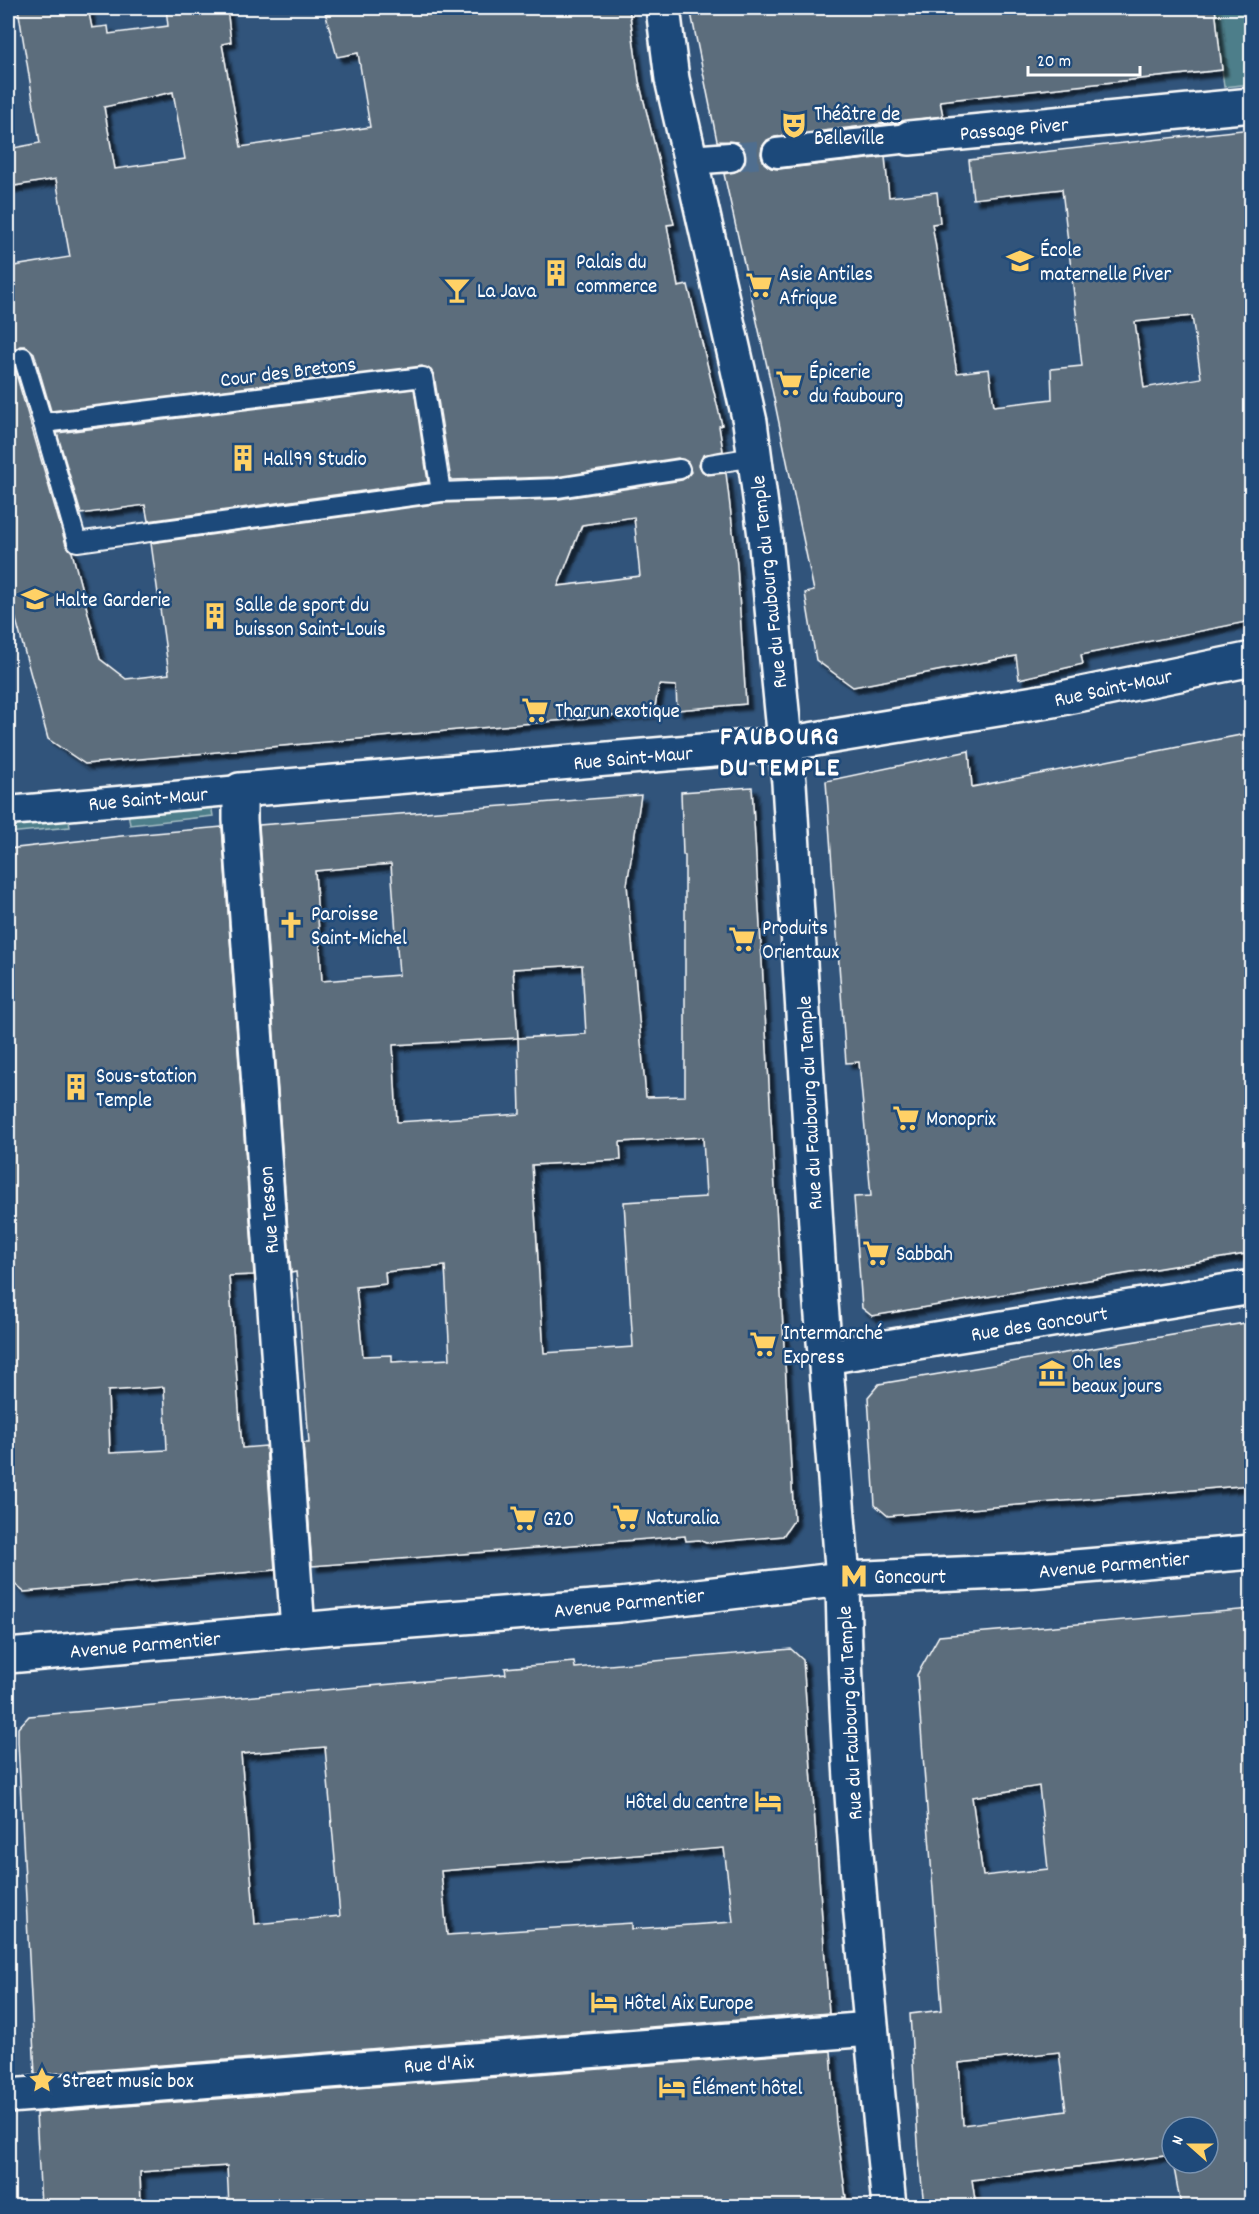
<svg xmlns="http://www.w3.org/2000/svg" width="1259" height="2214" font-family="Dekko,sans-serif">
  <defs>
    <filter id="shadow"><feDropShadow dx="5.5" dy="5.5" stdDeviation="1.5" flood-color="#0009"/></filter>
  </defs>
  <rect width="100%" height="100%" fill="#31547b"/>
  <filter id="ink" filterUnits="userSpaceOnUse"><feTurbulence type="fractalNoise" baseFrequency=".0167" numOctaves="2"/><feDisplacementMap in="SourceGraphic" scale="12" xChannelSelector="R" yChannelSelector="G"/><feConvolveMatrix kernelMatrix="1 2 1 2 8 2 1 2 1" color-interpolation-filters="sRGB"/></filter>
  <g filter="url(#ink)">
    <!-- green -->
    <g fill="#4d7e8a" stroke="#a6bec4" stroke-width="1.5">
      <polygon points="1215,8 1251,8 1251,84 1224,87"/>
      <polygon points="211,804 213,816 130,825 128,812"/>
      <polygon points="68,815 70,827 8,833 8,821"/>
    </g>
    <!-- building -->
    <g fill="#5b6d7c" stroke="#fff" stroke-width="1.5" fill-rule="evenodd" filter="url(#shadow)">
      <path d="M18,8h70l4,20 16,-2 1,8 59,-8 -2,-18h61l4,34 -9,2 19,103 129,-20 -12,-74 -21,4 -13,-49h305l10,73 35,143 -7,1 11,62 10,-2 34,140 -3,1 4,25 -20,4 -4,10 3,6 5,4 19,-2 11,92 9,139 -69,6 -1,-24 -17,-1 -5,27 -569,52 -37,-25 -40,-149v-323l62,-10 -14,-78 -48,8v-38l32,-6zM173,92l12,67 -70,10 -11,-62zM20,346h6l8,7 17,58 371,-45 9,4 3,5 17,105 105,-3 122,-19 10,4 3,10 -4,5 -5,3 -123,19 -117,4 -291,40 18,131 -43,5 -26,-20 -28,-107 -6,-7 -54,-185 2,-10zM634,517l6,59 -82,10 24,-61z"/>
      <path d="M690,8h525l7,62 -282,31 3,15 -168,21 -8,3 -5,7 -1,7 3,9 7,5 8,1 106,-12 4,40 48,-5 3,31 -8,1 25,149 32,-4 5,37 58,-7 -1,-30 31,-3 -20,-177 -89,10 -4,-39 282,-31v492l-170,34 2,9 -64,15 -3,-23 -163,31 -37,-27 -11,-67 9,-2 -45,-216 -45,-201 16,-4 5,-6 1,-9 -3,-8 -6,-5 -20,-1zM1192,316l9,62 -57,10 -9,-66z"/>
      <polygon points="414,389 428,482 148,521 145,505 81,514 57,433"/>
      <polygon points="1251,733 1251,1253 872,1316 862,1308 854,1197 871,1196 859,1062 846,1063 826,781 969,751 972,787"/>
      <path d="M752,787l42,733 -11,16 -77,7 -7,-3 -13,1 -1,-5 -373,30 -9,-123h6l-11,-150 -2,-21 -5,1 -32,-448 382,-30 -14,90 19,212 39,-1v-241h-2l-2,-63zM391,864l8,111 -77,6 -7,-110zM582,965l4,69 -68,4 2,76 -123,8 -4,-77 125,-7 -5,-69zM703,1137l3,60 -82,5 9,145 -89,6 -12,-188 89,-5 -1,-18zM445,1266l5,93 -58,3v-7l-29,1 -7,-69 30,-3 -1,-12z"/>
      <path d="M222,827l32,448 -25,1 13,172 24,-2 9,124 -251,22 -13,-11 -3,-65v-667l113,-13zM164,1387l3,63 -57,3 -2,-62z"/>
      <polygon points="1251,1322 1251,1485 888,1516 875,1505 868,1397 879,1384"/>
      <path d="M1251,1609v597h-70l-8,-43h35v-36h-36v28l-200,25 4,26h-52l-5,-48 -9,-144 32,-4 -25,-335 22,-39zM1039,1786l9,83 -65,7 -11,-79zM1059,2052l7,59 -103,14 -4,-62z"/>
      <path d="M791,1649l12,11 26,353 -794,62 -17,-333v-14l11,-12 477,-42 -1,-6 69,-6 1,6zM325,1747l15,169 -85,8 -14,-170zM724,1848l9,74 -101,7v-6l-185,12 -6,-64z"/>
      <polygon points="831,2051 836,2123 846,2198 843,2197 844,2206 324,2206 324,2198 257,2200 258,2206 229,2206 227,2166 140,2172 141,2206 41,2206 36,2113"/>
    </g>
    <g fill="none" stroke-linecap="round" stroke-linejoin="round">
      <!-- pedestrian-tunnel -->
      <polyline stroke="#506e8f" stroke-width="28" stroke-dasharray="28 14" stroke-linecap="butt" points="730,157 777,153"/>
      <defs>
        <g id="service">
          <polyline points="23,357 43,423"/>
          <polyline points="710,464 755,457"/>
          <polyline points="441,492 423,377 43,423 77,542 441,492 557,488 680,469"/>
        </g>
        <g id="pedestrian">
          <polyline points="777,153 909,138"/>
          <polyline points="690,160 730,157"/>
          <polyline points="8,811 240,790"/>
        </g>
        <g id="minor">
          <polyline points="909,138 1252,105"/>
          <polyline points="826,1357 1252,1287"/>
          <path d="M843,1579c3,210 25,419 46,627"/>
          <polyline points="298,1630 240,820 240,790 785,744 1053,700 1252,659"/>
          <polyline points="8,2096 871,2029"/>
        </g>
        <g id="tertiary">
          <polyline points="663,8 672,79 750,422 765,536 789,783 820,1291 843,1579"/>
          <polyline points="8,1656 344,1626 620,1605 843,1579 1027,1571 1252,1552"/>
        </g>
      </defs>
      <!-- service casing -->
      <use href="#service" stroke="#fff" stroke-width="22"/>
      <!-- pedestrian casing -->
      <use href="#pedestrian" stroke="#fff" stroke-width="33"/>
      <!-- minor casing -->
      <use href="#minor" stroke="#fff" stroke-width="38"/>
      <!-- tertiary casing -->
      <use href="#tertiary" stroke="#fff" stroke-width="38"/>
      <!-- service -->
      <use href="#service" stroke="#1f4a7a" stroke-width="18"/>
      <!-- pedestrian -->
      <use href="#pedestrian" stroke="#1f4a7a" stroke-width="28"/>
      <!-- minor -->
      <use href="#minor" stroke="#1f4a7a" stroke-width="33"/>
      <!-- tertiary -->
      <use href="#tertiary" stroke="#1f4a7a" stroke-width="33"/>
    </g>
  </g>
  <!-- icons -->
  <defs>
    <symbol id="theatre-bare" viewBox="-9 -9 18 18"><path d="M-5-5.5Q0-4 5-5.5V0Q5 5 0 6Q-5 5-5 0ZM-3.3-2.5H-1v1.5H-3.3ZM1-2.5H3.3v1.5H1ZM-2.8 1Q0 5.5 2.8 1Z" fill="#ffd166" stroke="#1f4a7a" stroke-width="2.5" paint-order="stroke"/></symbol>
    <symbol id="school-bare" viewBox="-9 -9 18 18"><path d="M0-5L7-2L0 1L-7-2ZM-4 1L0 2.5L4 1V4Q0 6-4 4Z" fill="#ffd166" stroke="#1f4a7a" stroke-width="2.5" paint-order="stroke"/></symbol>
    <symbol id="building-bare" viewBox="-9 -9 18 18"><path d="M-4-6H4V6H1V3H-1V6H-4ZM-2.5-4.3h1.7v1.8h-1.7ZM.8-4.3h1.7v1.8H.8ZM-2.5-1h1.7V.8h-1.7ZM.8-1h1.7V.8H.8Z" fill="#ffd166" stroke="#1f4a7a" stroke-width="2.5" paint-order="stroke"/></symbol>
    <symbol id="supermarket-bare" viewBox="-9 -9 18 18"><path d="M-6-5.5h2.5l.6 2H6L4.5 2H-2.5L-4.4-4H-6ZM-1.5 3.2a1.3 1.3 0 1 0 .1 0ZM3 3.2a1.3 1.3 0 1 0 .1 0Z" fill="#ffd166" stroke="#1f4a7a" stroke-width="2.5" paint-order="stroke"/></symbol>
    <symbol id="bar-bare" viewBox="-9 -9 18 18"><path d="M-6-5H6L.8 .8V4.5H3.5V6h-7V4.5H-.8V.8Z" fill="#ffd166" stroke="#1f4a7a" stroke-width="2.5" paint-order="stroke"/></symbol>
    <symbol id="church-bare" viewBox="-9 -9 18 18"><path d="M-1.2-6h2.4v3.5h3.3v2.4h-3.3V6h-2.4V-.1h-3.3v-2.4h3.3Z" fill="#ffd166" stroke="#1f4a7a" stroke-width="2.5" paint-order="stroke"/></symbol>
    <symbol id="museum-bare" viewBox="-9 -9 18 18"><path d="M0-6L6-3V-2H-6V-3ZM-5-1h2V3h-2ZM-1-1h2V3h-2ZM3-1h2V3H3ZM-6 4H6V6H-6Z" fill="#ffd166" stroke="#1f4a7a" stroke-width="2.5" paint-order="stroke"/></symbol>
    <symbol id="metro-bare" viewBox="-9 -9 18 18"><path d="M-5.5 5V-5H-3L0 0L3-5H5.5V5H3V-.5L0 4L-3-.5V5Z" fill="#ffd166" stroke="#1f4a7a" stroke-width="2.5" paint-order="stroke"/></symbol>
    <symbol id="hotel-bare" viewBox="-9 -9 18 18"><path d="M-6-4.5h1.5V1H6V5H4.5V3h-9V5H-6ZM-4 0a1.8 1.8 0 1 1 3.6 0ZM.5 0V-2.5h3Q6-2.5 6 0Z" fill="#ffd166" stroke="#1f4a7a" stroke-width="2.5" paint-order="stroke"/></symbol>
    <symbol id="sight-bare" viewBox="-9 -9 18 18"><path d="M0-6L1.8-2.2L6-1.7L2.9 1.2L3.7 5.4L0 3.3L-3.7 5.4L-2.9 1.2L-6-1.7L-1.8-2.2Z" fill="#ffd166" stroke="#1f4a7a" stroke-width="2.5" paint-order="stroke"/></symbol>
  </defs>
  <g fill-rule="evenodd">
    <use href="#theatre-bare" x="775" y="106" width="38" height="38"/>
    <use href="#school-bare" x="1001" y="242" width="38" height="38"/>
    <use href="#building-bare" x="537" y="254" width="38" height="38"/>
    <use href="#supermarket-bare" x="740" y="266" width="38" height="38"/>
    <use href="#bar-bare" x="438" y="271" width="38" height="38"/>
    <use href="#supermarket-bare" x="770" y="364" width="38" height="38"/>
    <use href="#building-bare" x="224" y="439" width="38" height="38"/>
    <use href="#school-bare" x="16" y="580" width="38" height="38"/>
    <use href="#building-bare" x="196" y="597" width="38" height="38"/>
    <use href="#supermarket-bare" x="516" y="691" width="38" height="38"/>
    <use href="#church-bare" x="272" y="906" width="38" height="38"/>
    <use href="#supermarket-bare" x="723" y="920" width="38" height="38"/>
    <use href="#building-bare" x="57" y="1068" width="38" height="38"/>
    <use href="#supermarket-bare" x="887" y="1099" width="38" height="38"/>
    <use href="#supermarket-bare" x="857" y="1234" width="38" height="38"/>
    <use href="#supermarket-bare" x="744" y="1325" width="38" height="38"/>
    <use href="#museum-bare" x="1033" y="1354" width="38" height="38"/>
    <use href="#supermarket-bare" x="607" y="1498" width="38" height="38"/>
    <use href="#supermarket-bare" x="504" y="1499" width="38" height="38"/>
    <use href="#metro-bare" x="835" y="1557" width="38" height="38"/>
    <use href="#hotel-bare" x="749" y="1782" width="38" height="38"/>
    <use href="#hotel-bare" x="585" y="1983" width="38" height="38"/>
    <use href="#sight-bare" x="23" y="2061" width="38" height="38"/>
    <use href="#hotel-bare" x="653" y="2068" width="38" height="38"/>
  </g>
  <g text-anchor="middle" stroke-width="5" stroke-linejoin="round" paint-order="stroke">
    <!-- poi labels -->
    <g font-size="21" fill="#fff" stroke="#1f4a7a" text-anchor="start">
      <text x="814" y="120">Théâtre de<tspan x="814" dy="24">Belleville</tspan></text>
      <text x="1040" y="256">École<tspan x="1040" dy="24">maternelle Piver</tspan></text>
      <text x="576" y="268">Palais du<tspan x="576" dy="24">commerce</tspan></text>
      <text x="779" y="280">Asie Antiles<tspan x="779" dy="24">Afrique</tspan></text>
      <text x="477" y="297">La Java</text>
      <text x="809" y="378">Épicerie<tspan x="809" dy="24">du faubourg</tspan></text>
      <text x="263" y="465">Hall99 Studio</text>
      <text x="55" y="606">Halte Garderie</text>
      <text x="235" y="611">Salle de sport du<tspan x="235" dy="24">buisson Saint-Louis</tspan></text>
      <text x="555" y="717">Tharun exotique</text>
      <text x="311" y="920">Paroisse<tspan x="311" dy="24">Saint-Michel</tspan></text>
      <text x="762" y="934">Produits<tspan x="762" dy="24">Orientaux</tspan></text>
      <text x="96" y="1082">Sous-station<tspan x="96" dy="24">Temple</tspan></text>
      <text x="926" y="1125">Monoprix</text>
      <text x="896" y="1260">Sabbah</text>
      <text x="783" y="1339">Intermarché<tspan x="783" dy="24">Express</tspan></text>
      <text x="1072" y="1368">Oh les<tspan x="1072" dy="24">beaux jours</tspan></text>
      <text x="646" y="1524">Naturalia</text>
      <text x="543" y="1525">G20</text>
      <text x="874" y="1583">Goncourt</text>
      <text x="748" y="1808" text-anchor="end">Hôtel du centre</text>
      <text x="624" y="2009">Hôtel Aix Europe</text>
      <text x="62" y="2087">Street music box</text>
      <text x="692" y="2094">Élément hôtel</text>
    </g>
    <!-- street labels -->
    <g font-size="21" fill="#fff" stroke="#1f4a7a">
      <text transform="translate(1014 128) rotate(-5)" y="7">Passage Piver</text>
      <text transform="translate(288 371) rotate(-7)" y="7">Cour des Bretons</text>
      <text transform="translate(768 582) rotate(-96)" y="7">Rue du Faubourg du Temple</text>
      <text transform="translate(1113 687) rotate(-12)" y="7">Rue Saint-Maur</text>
      <text transform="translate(633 757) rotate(-5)" y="7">Rue Saint-Maur</text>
      <text transform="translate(148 798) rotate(-5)" y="7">Rue Saint-Maur</text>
      <text transform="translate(809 1103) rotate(-93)" y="7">Rue du Faubourg du Temple</text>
      <text transform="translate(268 1210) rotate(-94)" y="7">Rue Tesson</text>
      <text transform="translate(1039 1323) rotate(-9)" y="7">Rue des Goncourt</text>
      <text transform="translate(1114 1564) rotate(-5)" y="7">Avenue Parmentier</text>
      <text transform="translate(629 1602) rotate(-6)" y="7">Avenue Parmentier</text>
      <text transform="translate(145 1644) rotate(-5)" y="7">Avenue Parmentier</text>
      <text transform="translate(849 1713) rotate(-93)" y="7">Rue du Faubourg du Temple</text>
      <text transform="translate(439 2063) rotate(-4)" y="7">Rue d'Aix</text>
    </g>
    <!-- district labels -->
    <g font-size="27" font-weight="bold" letter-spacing="1.5" fill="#fff" stroke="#1f4a7a">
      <text x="780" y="744">FAUBOURG<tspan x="780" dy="31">DU TEMPLE</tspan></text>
    </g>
  </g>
  <!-- margin -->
  <rect width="1259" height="2214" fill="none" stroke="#1f4a7a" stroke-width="30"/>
  <rect x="15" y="15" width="1229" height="2184" fill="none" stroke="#fff" stroke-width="2" filter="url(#ink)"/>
  <!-- north arrow -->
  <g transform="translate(1190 2145) rotate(291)"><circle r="28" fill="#1f4a7a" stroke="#7992af" stroke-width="1.5"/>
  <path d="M0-4.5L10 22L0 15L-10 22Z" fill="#ffd166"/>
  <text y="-9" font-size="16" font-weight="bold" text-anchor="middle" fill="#ffffff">N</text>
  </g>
  <!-- scale -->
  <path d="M1028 66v9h112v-9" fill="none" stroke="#ffffff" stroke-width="3"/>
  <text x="1037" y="66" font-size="18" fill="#ffffff" stroke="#1f4a7a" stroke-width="4.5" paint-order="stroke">20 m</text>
</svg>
